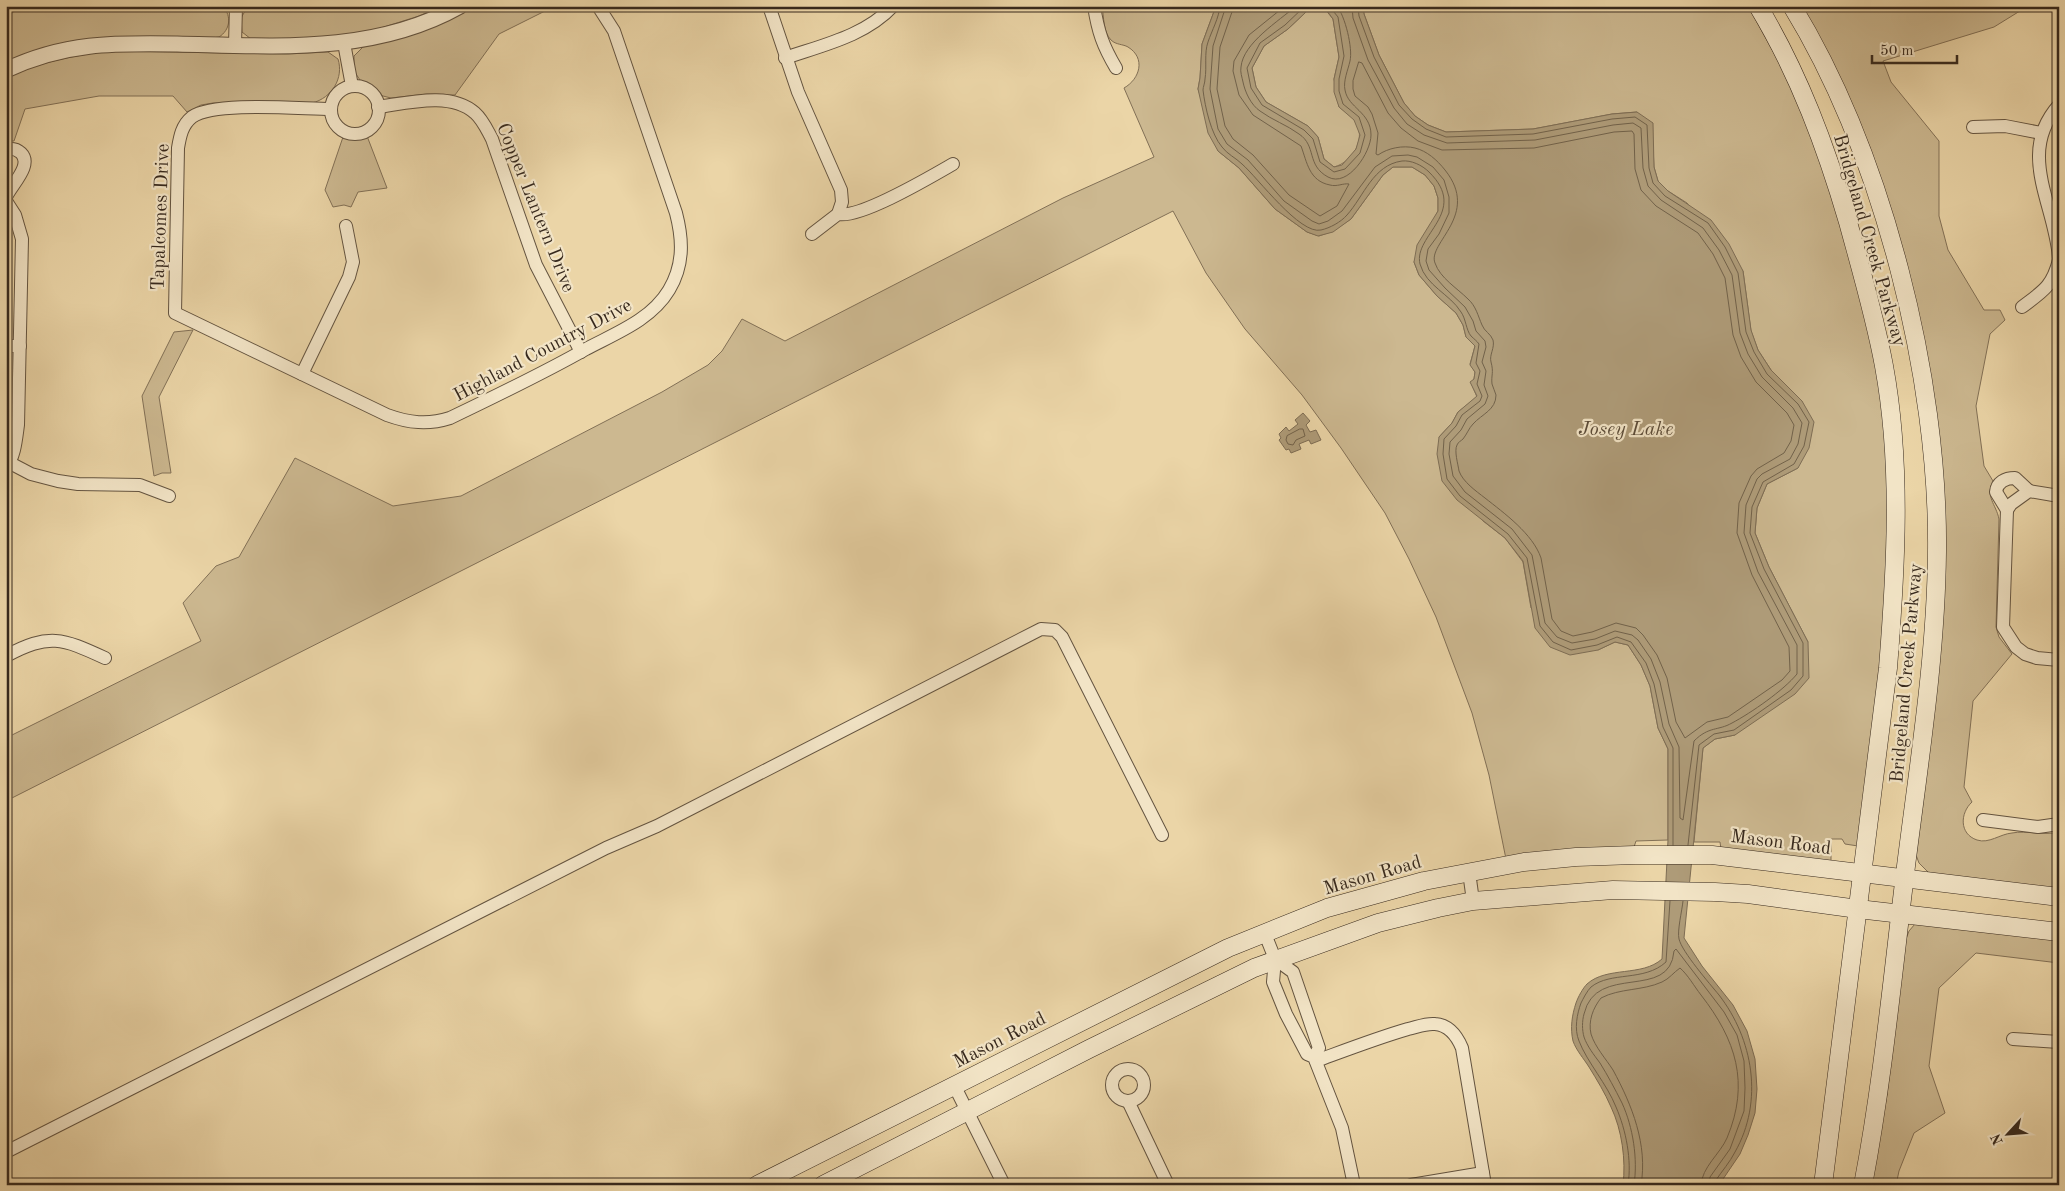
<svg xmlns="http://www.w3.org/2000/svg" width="2065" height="1191" font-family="'Old Standard TT',serif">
  <rect width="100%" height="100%" fill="#ebd5a7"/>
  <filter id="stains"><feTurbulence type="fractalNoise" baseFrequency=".004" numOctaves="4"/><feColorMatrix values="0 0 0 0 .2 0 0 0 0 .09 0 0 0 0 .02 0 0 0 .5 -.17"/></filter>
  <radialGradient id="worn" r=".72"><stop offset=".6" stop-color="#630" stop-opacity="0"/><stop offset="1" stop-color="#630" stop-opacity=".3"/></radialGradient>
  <!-- green -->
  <g fill="#ccb890" stroke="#827056">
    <path d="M21,6h202c9,11 7,24 -4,31 -20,4 -42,1 -62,0 -54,-1 -100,2 -151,25v-44z"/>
    <polygon points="248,6 441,6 419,16 368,32 316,40 251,39 242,32 241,18"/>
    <polygon points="475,6 555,6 499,34 455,95 427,94 391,98 383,96 362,83 354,71 354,56 363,47 421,32"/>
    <path d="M1102,6h114l-14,38 -2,34 -2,11 20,62 21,17 36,41 32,23 12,4 14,-5 18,-12 32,-44 10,-8h19l13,8 9,11 4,12v13l-24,51 5,13 18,21 19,17 7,12 3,12 9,9 -5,18 5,8 -1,7 -3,4 6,14 -19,15 -6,11 -13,14 44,84 22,17 18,24 8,46 67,42 17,-8 13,3 13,20 9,21 8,42 10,21v91l-32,1 -2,6 -128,12 -17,-84 -17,-62 -36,-96 -27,-58 -24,-46 -44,-65 -39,-53 -57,-66 -39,-56 -33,-62 -1167,590v-63l195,-97 -18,-38 33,-37 23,-9 56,-99 98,48 68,-10 201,-104 46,-27 14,-14 20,-32 43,22 278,-143 91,-41 -30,-69c16,-9 22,-30 4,-41 -5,-3 -12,-2 -17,-7 -8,-8 -7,-23 -9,-34z"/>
    <polygon points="1363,6 1748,6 1786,75 1810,129 1861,285 1884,414 1889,527 1886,623 1858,846 1845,844 1842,839 1831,839 1831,861 1721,849 1720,842 1694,842 1703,748 1715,739 1735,735 1808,642 1769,567 1755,533 1757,508 1767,484 1798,468 1802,401 1771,370 1758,350 1751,331 1743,271 1687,203 1668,191 1658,181 1654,167 1653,147 1637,112 1612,114 1533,129 1446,132 1428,125 1415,116 1404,103 1379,55 1364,14"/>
    <path d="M1799,6l111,2 3,-2h115l-34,21 -111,34 8,21 48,59v75l9,34 36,60h16l5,10 -15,14 -14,72 8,60 9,15c-8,16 3,23 6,38l-3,108 3,10 13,17 -39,47 -9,86 8,15c-12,11 -13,32 5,38 12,4 23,-6 35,-7 15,-3 31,3 47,-1v58l-130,-17 -10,-10 -3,-8 24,-204 -19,-324z"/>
    <path d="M1315,7l9,1 9,11 6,38 -5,22 5,28c5,4 12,8 16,13 12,18 -2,42 -21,47l-10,-8 -6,-22 -10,-11 -42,-24 -10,-15 -4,-19 12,-22 24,-17 19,-18z"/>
    <path d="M108,51l179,3 41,-2 10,7c6,19 -6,39 -26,44h-99l-12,2 -14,7 -14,-16h-74l-74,13 -11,32h-8v-63c33,-16 66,-22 102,-27z"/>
    <path d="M367,136l20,52 -29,4 -7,15 -7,-2 -11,2 -8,-17 18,-53c8,4 15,2 24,-1z"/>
    <polygon points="193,330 159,397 171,473 162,473 154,476 142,396 174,332"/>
    <polygon points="1915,924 2059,936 2059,963 1976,953 1939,988 1929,1066 1945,1113 1914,1133 1899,1171 1896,1185 1870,1185 1887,1094 1906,939 1909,931"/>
  </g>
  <!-- water -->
  <g fill="#ae9b78" stroke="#7e6d54" fill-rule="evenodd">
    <path d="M1216,6h147l1,8 15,41 25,48 11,13 13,9 18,7 87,-3 79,-15 25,-2 16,11 1,44 4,14 10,10 43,29 18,24 14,27 8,59 7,20 13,20 31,31 12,21 -5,26 -11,20 -31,16 -10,24 -2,25 14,34 39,75 1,36 -14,16 -60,41 -20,4 -12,9 -19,190 18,28 31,39 14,26 8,28 2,30 -2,24 -7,22 -8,19 -21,31h-96c3,-25 -1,-55 -12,-78 -6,-14 -14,-27 -22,-40 -5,-8 -13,-17 -16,-26 -3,-13 -1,-26 3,-38 2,-6 7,-15 11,-19 20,-18 55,-7 75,-25l6,-119v-91l-10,-21 -8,-42 -9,-21 -13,-20 -13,-3 -17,8 -28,5 -20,-8 -15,-19 -12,-67 -18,-23 -48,-38 -15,-19 -5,-27 2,-17 13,-14 6,-11 19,-16 -7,-14 4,-3 1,-7 -5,-7 5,-19 -9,-9 -3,-12 -7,-12 -19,-17 -18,-21 -5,-13 3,-17 21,-34v-13l-4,-12 -9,-11 -13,-8h-19l-10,8 -32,44 -18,13 -15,4 -11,-4 -32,-23 -36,-41 -21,-17 -10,-18 -10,-44 2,-11 2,-34zM1315,7l10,1 8,11 6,38 -5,22v13l5,15 15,13 6,15 -4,14 -14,16 -8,2 -10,-8 -6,-22 -10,-11 -42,-24 -10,-15 -4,-19 12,-22 24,-17 19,-18z"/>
    <polygon points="1303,413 1310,421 1306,425 1310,432 1316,430 1321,440 1311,444 1309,440 1299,444 1301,449 1291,453 1289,449 1286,450 1279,440 1281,438 1279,434 1286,427 1289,431 1298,424 1295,420"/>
  </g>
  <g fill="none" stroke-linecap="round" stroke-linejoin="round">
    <!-- shore -->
    <g stroke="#72624a" stroke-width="1">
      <path d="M1220,6c-1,12 -8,24 -12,36 -4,11 -1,25 -3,37 0,4 -2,8 -2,11 2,17 8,44 19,57 5,7 14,11 20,17 16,14 58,71 79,66 9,-2 20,-8 26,-15 17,-19 26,-50 55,-54 9,-1 20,4 27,11 41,40 -16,63 -9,92 6,22 30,30 41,48 5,7 5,18 10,24 3,3 6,5 8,8l-3,19 4,8 -3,13 5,12 -2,5 -18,14 -6,11 -12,13 -1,15 4,25 13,17 48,38 19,24 13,68 13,16 18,8 26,-5 20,-8 14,5 15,21 8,21 9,43 10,21v97"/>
      <path d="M1226,6l-13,40 -3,43 8,40 9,15 21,16 36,41 28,20 7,3 9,-3 14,-10 33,-44 17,-11 16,-1 9,2 16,10 11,13 5,17v16l-10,21 -11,15 -2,12 3,9 16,18 20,19 8,14 3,10 9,10 1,6 -4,15 4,9 -2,14 4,11 -3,8 -18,15 -6,11 -11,12 -1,12 4,22 12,16 47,37 20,26 13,68 12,14 15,6 23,-4 20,-8 17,4 6,5 13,19 9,23 9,42 10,23 1,71 3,2 11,-79c15,-15 24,-10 38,-18 19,-10 52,-33 65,-49v-29l-39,-73 -14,-39 2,-28 11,-26 5,-5 28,-15 8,-15 4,-21 -9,-15 -31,-31 -14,-23 -8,-21 -8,-58 -13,-25 -16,-22 -42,-28 -13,-14 -5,-18 -2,-40 -8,-5 -20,2 -78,15 -88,3 -23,-8 -17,-11 -13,-16 -26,-48 -15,-42 -1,-12"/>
      <path d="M1234,6l-14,41 -3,42 8,37 8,13 20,16 36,40 31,21 17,-10 12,-22c-6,-1 -12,3 -19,1 -21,-4 -23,-23 -29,-39l-48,-31 -14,-20 -6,-24 1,-10 15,-26 36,-29"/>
      <path d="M1296,6c-17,15 -53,37 -55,61 -1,5 1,10 2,15 2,10 8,23 17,29 12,9 27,14 39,23 18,12 7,31 29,43 20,11 43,-25 43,-42 0,-23 -23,-27 -26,-45 -2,-9 3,-20 5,-29 3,-13 -5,-45 -13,-55"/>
      <polyline points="1305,6 1285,25 1260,43 1247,68 1251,88 1262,105 1304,130 1313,139 1320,162 1334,172 1345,169 1360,153 1365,135 1359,117 1343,104 1339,91 1339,79 1344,56 1338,17 1329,6"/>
      <polyline points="1358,6 1359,16 1374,57 1399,105 1412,119 1426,129 1446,137 1533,134 1612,119 1635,117 1647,125 1649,168 1653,183 1665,196 1708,223 1725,247 1738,273 1746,332 1754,352 1767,374 1798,404 1809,422 1804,446 1794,464 1763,482 1752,507 1750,533 1764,569 1803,643 1803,676 1791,690 1734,730 1714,734 1699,745 1688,845"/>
      <path d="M1359,62l3,1 26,50 13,15 17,13 24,9 92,-2 80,-16 18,-1 2,3 1,35 6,21 15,16 42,27 15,21 12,24 8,57 8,22 15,25 31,31 7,12 -3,16 -7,12 -27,16 -6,7 -12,27 -2,30 15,42 37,72 1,24 -8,9 -54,37 -21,5 -22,16 -9,-16 -9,-44 -10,-23 -14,-20 -7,-7 -20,-5 -24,9 -19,4 -12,-5 -9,-12 -11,-61c-8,-24 -37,-45 -56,-60 -9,-7 -22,-16 -26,-27 -1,-7 -5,-20 -2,-26 1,-3 4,-4 6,-6 4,-5 6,-11 10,-15 9,-10 23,-14 23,-29 -1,-4 -3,-7 -4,-11 -1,-9 2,-11 -1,-22 -2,-7 4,-14 2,-22 -2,-6 -9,-9 -11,-15 -4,-9 -6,-19 -14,-26 -11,-11 -28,-21 -33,-36 -8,-20 46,-48 10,-93 -8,-10 -18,-19 -30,-22 -12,-3 -27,0 -37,7l-2,-1 2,-21 -6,-19 -4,-7 -13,-11 -2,-7v-8z"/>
      <polygon points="1300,429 1303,429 1305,436 1296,440 1293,445 1288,444 1286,440 1287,436"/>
      <path d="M1683,901c-1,10 -6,30 -4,38 3,13 31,45 40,56 34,44 45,106 16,157 -5,10 -13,19 -19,28l-1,5"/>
      <path d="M1628,1185c4,-25 -2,-55 -12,-78 -9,-23 -29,-45 -37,-66 -5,-12 -2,-27 2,-38 2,-4 6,-12 10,-16 20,-16 53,-5 75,-25l4,-61"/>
      <path d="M1634,1185c4,-26 -1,-58 -12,-82 -7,-14 -14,-27 -22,-40 -6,-8 -13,-17 -16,-26 -2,-7 -2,-16 0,-23 12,-52 86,-12 90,-63l2,-2 48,63 13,23 7,26 1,27 -1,23 -14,38 -20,28 -1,8"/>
      <path d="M1641,1185c7,-40 -9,-80 -28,-115 -7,-11 -18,-23 -22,-36 -3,-13 2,-26 10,-36 19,-10 41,-7 61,-16 7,-3 12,-10 18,-14 8,7 14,18 21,27 35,45 49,88 26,143 -7,16 -25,29 -26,47"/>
    </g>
    <defs>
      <g id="minor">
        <polyline points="769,6 798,92 841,190 842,202 838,214"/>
        <path d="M1094,6c4,26 9,40 22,62"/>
        <polyline points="344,43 352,86"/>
        <polyline points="235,45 236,6"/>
        <path d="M785,58c38,-13 80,-22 108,-52"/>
        <circle cx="355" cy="110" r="24"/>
        <path d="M2059,105c-43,48 -4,99 0,153"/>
        <path d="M378,107c29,-4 73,-16 97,6 8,7 12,17 17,26l44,126 45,87"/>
        <path d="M331,109c-30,0 -116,-8 -139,8 -10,8 -12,19 -14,31l-3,165 212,102c22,8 41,10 63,3 46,-22 92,-44 136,-69 30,-16 65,-29 83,-59 15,-25 14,-50 7,-77l-62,-182 -16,-25"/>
        <polyline points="1973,127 2005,126 2041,133"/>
        <path d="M6,149c6,-1 11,0 15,4 12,12 -9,31 -15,44"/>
        <path d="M6,201l9,14 7,24 -4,186c-2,14 -3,31 -12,43"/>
        <path d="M812,234l26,-20c22,5 94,-38 115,-50"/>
        <path d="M2022,307c21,-16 30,-20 37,-47"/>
        <polyline points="6,346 20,346"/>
        <polyline points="302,374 349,277 353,262 346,226"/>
        <polyline points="10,463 31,474 58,481 78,484 140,485 169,496"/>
        <polyline points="2007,510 2003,627 2016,647 2025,654 2037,658 2059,660"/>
        <path d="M2007,510l-11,-18c1,-10 9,-14 19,-14l14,13"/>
        <polyline points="2007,510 2011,504 2029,491 2059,496"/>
        <path d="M6,656c43,-23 56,-18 99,2"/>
        <polyline points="1983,820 2038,827 2059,824"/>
        <polyline points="1469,872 1473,901"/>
        <polyline points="1265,934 1275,959 1273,982 1286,1014 1307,1054 1314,1057 1342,1128 1354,1185"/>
        <polyline points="1275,959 1293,972 1319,1048 1314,1057"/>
        <polyline points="2013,1039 2059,1042"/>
        <path d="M1316,1061c30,-11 61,-23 92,-32 9,-2 18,-6 27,-5 14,1 22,12 27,24l23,137"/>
        <circle cx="1128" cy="1085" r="16"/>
        <polyline points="954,1085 1004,1185"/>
        <polyline points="1128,1101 1168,1185"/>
        <polyline points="6,1152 606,848 657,826 1041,629 1055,630 1062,637 1162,835"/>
        <polyline points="1411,1185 1483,1173"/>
      </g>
      <path id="tertiary" d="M6,70c59,-28 108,-27 171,-26 96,2 196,11 283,-38"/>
      <g id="secondary">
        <path d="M1758,6c41,68 68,141 90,216 13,48 27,95 36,144 18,98 12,202 4,302l-65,517"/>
        <path d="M1792,6c91,149 147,372 145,546 -1,105 -18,210 -31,314 -13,106 -23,214 -43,319"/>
        <polyline points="757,1185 1228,948 1327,908 1424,881 1524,862 1576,857 1635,855 1712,855 2059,897"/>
        <polyline points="823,1185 1089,1049 1254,968 1378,923 1438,908 1473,901 1613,890 1715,892 1748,894 1858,909 2059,932"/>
      </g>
    </defs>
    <!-- minor casing -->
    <use href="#minor" stroke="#645440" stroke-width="14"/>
    <!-- tertiary casing -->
    <use href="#tertiary" stroke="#645440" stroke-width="17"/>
    <!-- secondary casing -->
    <use href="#secondary" stroke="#37291d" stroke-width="19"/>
    <!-- minor -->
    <use href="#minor" stroke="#f2e4c6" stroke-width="12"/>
    <!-- tertiary -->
    <use href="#tertiary" stroke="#f2e4c6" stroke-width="15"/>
    <!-- secondary -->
    <use href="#secondary" stroke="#f2e4c6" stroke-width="18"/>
  </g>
  <g text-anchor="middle" stroke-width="4.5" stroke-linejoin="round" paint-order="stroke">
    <!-- street labels -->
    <g font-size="19" fill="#37291d" stroke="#f2e4c6">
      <text transform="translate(537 207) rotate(68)" y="7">Copper Lantern Drive</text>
      <text transform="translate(159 217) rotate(-88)" y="7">Tapalcomes Drive</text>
      <text transform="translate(1871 240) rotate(74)" y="7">Bridgeland Creek Parkway</text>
      <text transform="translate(542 349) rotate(-28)" y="7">Highland Country Drive</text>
      <text transform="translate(1905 673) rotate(-85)" y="7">Bridgeland Creek Parkway</text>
      <text transform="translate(1781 841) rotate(7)" y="7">Mason Road</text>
      <text transform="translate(1372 874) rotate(-16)" y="7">Mason Road</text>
      <text transform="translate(999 1039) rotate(-27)" y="7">Mason Road</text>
    </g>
    <!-- water labels -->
    <g font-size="20" font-style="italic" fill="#5b4b38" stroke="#f2e4c6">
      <text x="1626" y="435">Josey Lake</text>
    </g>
  </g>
  <!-- margin -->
  <rect width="2065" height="1191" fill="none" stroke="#ebd5a7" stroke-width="25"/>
  <rect x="8" y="8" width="2050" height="1176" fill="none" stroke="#37291d" stroke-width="2.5"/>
  <rect x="12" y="12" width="2040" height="1166" fill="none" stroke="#37291d"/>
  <!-- north arrow -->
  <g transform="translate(2008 1134) rotate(244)" stroke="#f2e4c6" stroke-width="4" paint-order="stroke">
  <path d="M0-4L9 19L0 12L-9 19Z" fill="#37291d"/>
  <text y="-8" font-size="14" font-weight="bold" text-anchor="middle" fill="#37291d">N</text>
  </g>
  <!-- scale -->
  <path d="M1872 55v8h85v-8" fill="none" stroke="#37291d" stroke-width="2.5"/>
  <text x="1880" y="55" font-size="15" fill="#37291d" stroke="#f2e4c6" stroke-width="4" paint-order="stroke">50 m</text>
  <rect width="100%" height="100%" filter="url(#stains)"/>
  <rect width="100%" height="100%" fill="url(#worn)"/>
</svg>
